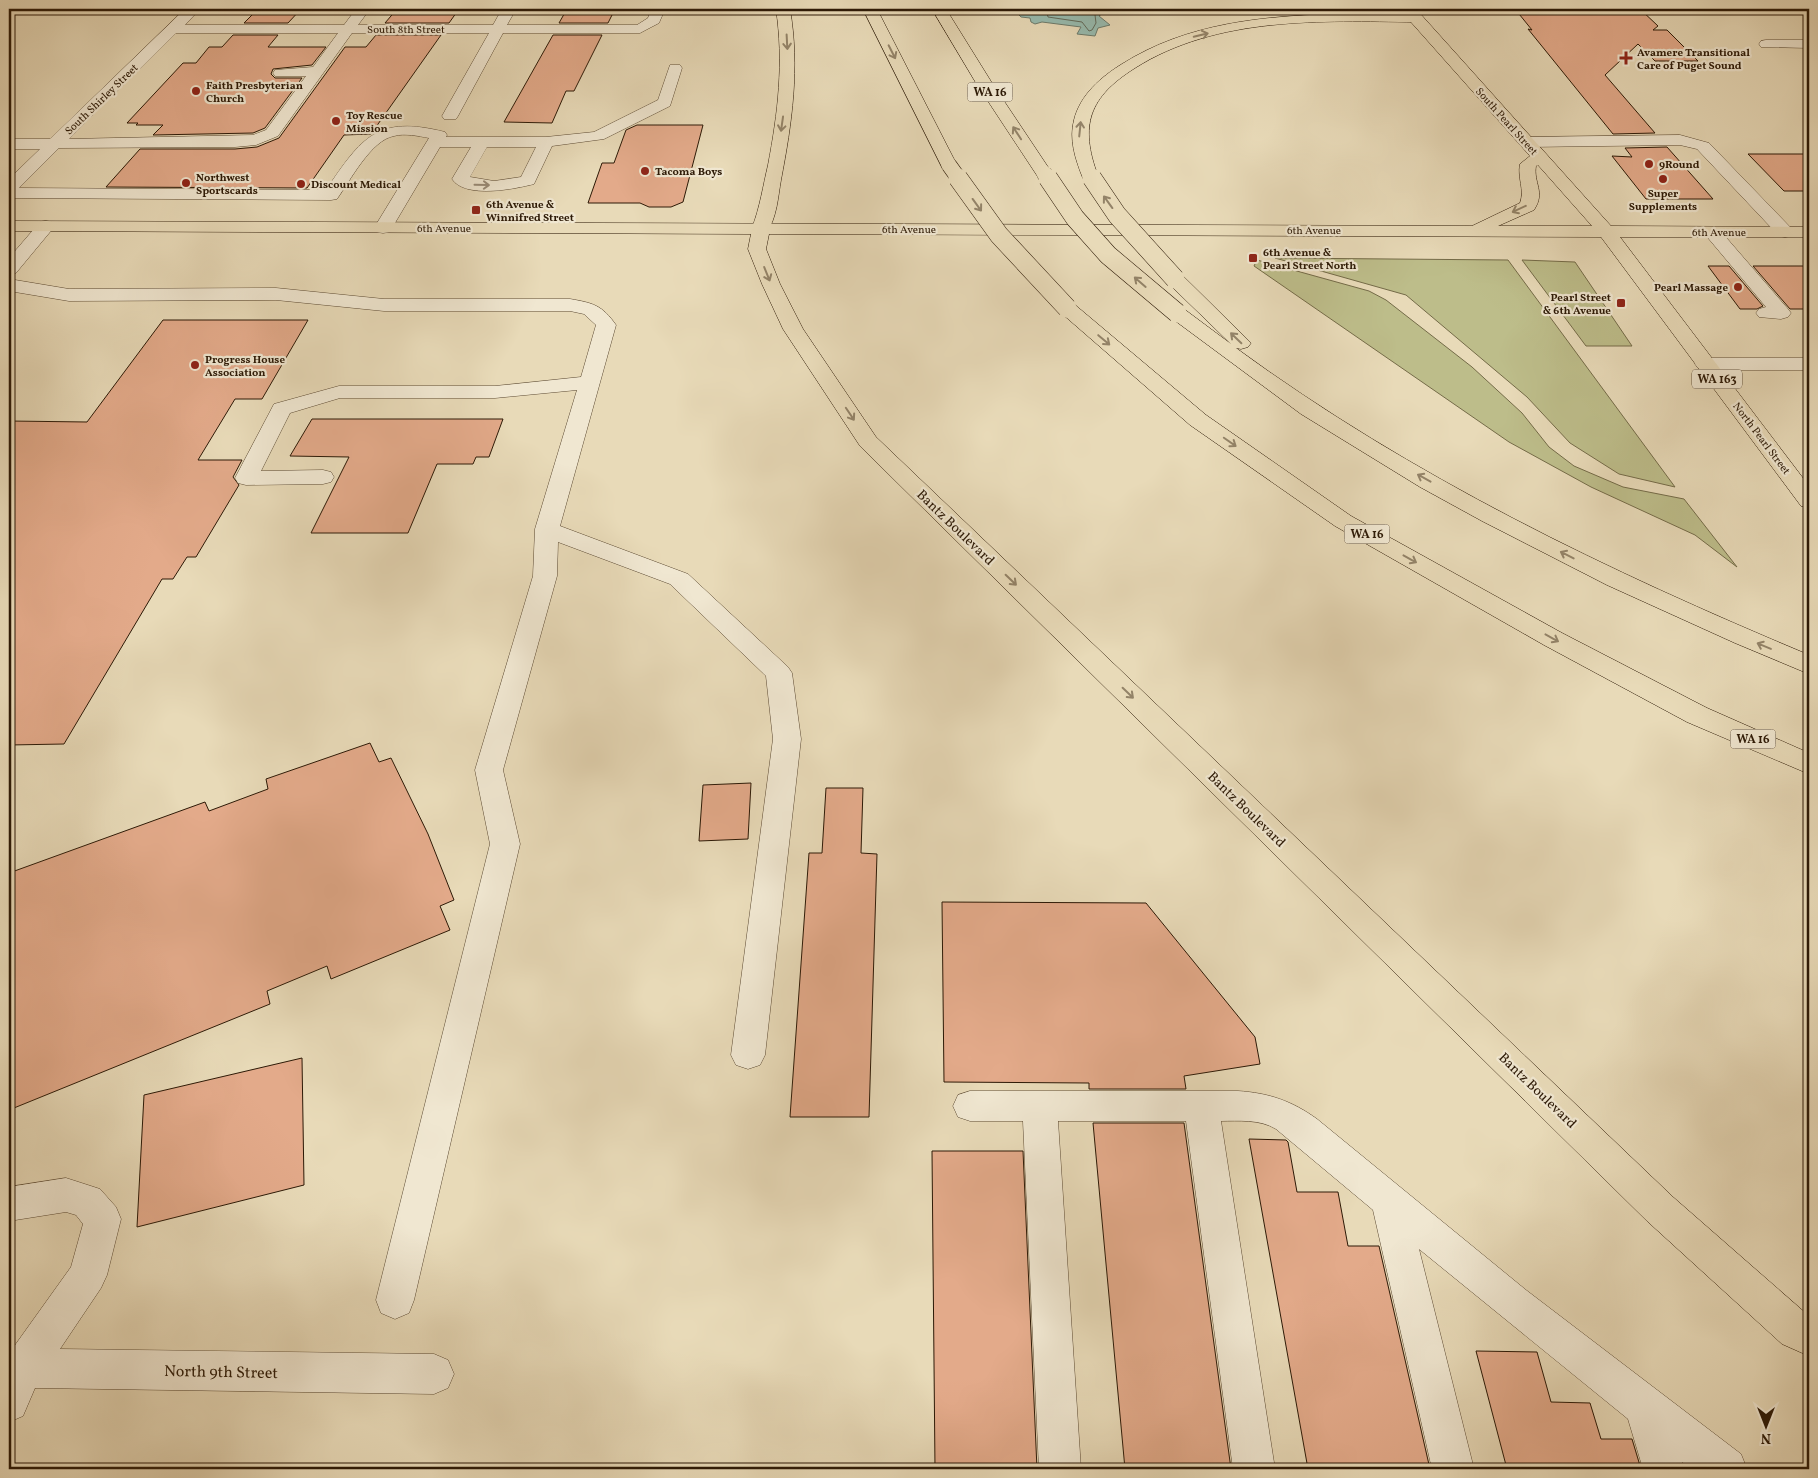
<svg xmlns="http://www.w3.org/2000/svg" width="1818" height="1478" font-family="Vollkorn,serif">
  <rect width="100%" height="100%" fill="#e8dab8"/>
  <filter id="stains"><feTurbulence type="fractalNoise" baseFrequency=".004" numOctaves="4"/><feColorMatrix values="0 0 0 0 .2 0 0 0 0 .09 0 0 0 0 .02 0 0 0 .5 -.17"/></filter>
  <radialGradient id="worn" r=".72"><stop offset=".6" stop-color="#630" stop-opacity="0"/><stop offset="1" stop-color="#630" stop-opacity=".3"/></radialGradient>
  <!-- green -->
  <g fill="#bdbd8a" stroke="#746b48">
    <polygon points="1275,258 1508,260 1675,487 1619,474 1570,443 1527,397 1406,295"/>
    <polygon points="1257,260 1369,291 1386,300 1472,367 1522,413 1549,447 1574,466 1623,487 1684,499 1737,567 1695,535 1591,487 1509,442 1254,266"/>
    <polygon points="1522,260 1575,262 1632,346 1586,346"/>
  </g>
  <!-- water -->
  <polygon fill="#97bbaf" stroke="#6c7a6b" points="1037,9 1108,9 1099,16 1110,25 1098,28 1095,36 1077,34 1081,27 1042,22 1035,24 1031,22 1030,18 1021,17 1018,14 1045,13"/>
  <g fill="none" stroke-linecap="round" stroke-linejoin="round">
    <!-- shore -->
    <polyline stroke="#626a5a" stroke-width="1" points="1046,9 1048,17 1082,22 1089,31 1092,30 1096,23 1095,15 1100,9"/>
  </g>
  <!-- building -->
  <g fill="#e3aa8a" stroke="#2c1906">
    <polygon points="258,9 301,9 288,23 244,23"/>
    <polygon points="397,9 459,9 449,23 385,23"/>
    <polygon points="567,9 606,9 605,11 614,11 608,23 559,23"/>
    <polygon points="1515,9 1640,9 1658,26 1653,30 1667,30 1698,61 1655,61 1638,44 1605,75 1655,133 1613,134 1528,29 1532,30"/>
    <polygon points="233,35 278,35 268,47 326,47 312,65 273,69 271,74 275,78 302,78 265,128 253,133 153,135 163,125 136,125 138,123 127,123 183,63 196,63 209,47 222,47"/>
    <polygon points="376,35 441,35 371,134 344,135 307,188 106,187 140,149 235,149 257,147 279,138 345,47 366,47"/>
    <polygon points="553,35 602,35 574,91 566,91 552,123 504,122"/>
    <polygon points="637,125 703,125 683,202 671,207 649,207 640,203 588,203 602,163 614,163 626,130"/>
    <polygon points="1667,147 1713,199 1646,199 1612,156 1632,157 1625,148"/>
    <polygon points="1748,154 1809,154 1809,191 1784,191"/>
    <polygon points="1708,266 1729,266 1763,306 1757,309 1740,309"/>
    <polygon points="1753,266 1809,266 1809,309 1790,309"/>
    <polygon points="163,320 308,320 262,399 235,399 198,460 242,460 233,477 239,485 196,557 187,557 173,579 162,579 64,744 9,745 9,421 87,422"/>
    <polygon points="312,419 503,419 489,457 476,457 473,464 437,464 408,533 311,533 349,457 290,456"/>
    <polygon points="370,743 379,762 391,758 428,834 454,900 440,906 450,930 331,979 327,966 267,991 270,1004 9,1110 9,873 205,802 209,811 268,789 266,779"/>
    <polygon points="751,783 748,839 699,841 703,785"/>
    <polygon points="826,788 863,788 861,853 877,854 869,1117 790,1117 809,853 822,853"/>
    <polygon points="942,902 1146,903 1255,1037 1260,1064 1184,1076 1186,1089 1089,1089 1089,1083 944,1082"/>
    <polygon points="302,1058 304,1185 137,1227 144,1095"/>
    <polygon points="1093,1123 1184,1123 1231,1469 1125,1469"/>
    <polygon points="1249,1139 1286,1140 1288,1142 1297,1192 1338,1192 1348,1246 1379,1246 1430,1469 1308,1469"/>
    <polygon points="932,1151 1023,1151 1037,1469 935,1469"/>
    <polygon points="1476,1351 1537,1352 1551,1402 1590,1403 1601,1439 1632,1439 1641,1469 1507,1469"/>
  </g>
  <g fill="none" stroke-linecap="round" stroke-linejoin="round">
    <defs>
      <g id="minor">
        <path d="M185,9h15l-15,16h159l12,-16h14l-12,16h135l9,-16h14l-9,16h130l11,-7 3,-9h14l-6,14 -19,10h-137l-45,83 -2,3h-12l-2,-3 47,-83h-137l-74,103 -22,9 -21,2 -176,1 -40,40 307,2c36,-53 51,-75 119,-58l2,3 -1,2h100l48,-5 64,-32 12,-35h10l2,3 -12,38 -66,33 -52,7 -18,38c-19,5 -69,15 -82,-5l19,-32h-31l-48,81 -3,4 -6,1 -6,-1 -3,-4 55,-90c-11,-2 -24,-5 -35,-2 -23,4 -44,45 -57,63l-6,1 -322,-2v-19l31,-30h-31v-10h41zM176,33h162l-25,34 -38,3 -2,3 2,3h31l-40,54 -13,5 -184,4zM487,147h49l-15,30 -27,4 -24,-4z"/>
        <polygon points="1766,40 1809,40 1809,48 1761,47 1759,44 1761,41"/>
        <polygon points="1680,135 1709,143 1791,228 1794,232 1791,236 1785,237 1779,236 1697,149 1680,145 1527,147 1521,145 1519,142 1521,139 1527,137"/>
        <polygon points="46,221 52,222 55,226 16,273 9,275 9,258 40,222"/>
        <polygon points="1712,227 1718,228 1788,309 1791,313 1788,317 1781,319 1759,317 1756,313 1759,309 1766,307 1703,232 1706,228"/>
        <path d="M9,279l60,10 207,-1 108,11h186c23,4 32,6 46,26l-56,201 128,48 100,93 4,6 9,66 -36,316 -5,10 -12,4 -12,-4 -5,-10 42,-316 -7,-63 -96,-92 -112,-42 -1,34 -54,194 17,74 -106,456 -5,13 -14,6 -14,-6 -5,-13 114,-456 -15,-74 58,-194 2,-47 42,-139 -82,8h-155l-50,15 -29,58 62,-1 8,2 3,5 -3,5 -8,2 -77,1 -8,-2 -3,-5 39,-74 65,-18h156l86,-9 15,-52 -12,-11 -14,-3h-186l-108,-11 -207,1 -60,-10z"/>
        <polygon points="1705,358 1809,358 1809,370 1705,370 1698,368 1695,364 1698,360"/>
        <path d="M970,1091h268c31,2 54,10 79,28l209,171 215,164 6,15h-55l-10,-7 3,7h-42l-15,-50 -209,-170 55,220h-42l-59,-259 -97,-81c-16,-10 -38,-8 -55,-8l54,348h-42l-47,-348h-128l23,348h-42l-16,-348h-53l-12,-4 -5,-11 5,-11z"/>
        <polygon points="66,1178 100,1189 116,1207 121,1219 107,1275 101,1288 60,1349 434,1354 448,1360 454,1374 448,1388 434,1394 35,1388 23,1416 9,1422 9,1348 13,1348 71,1267 83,1224 76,1215 66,1212 9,1221 9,1187"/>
      </g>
      <path id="major" d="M1402,9h14l195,217 198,1v10h-189l189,249v22l-8,-2 -200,-269 -832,-3 -3,15 14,35 23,45 73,108 797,760 136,119v40l-27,-12 -135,-123 -787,-775 -77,-117 -21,-45 -14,-35 3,-15 -742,-3v-10l1463,5 48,-23c5,-14 -3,-25 0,-39l10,-8 -120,-135zM1538,165l54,61h-94l36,-16c12,-18 -1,-27 2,-44z"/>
      <g id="highway">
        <path d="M776,9h14c10,58 2,114 -9,171 -3,17 -4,37 -14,52l-6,1 -6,-1 -3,-4c8,-21 11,-42 16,-63 10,-52 16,-103 8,-156z"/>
        <polygon points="863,9 877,9 957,165 955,169 943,169"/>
        <polygon points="932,9 946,9 992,83 1052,173 1050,177 1038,177 976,83"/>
        <path d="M1338,14h77l7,4 -7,4c-93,-1 -198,-6 -280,46 -46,29 -56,57 -37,108l-2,4h-12l-2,-4c-7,-18 -13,-37 -8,-56 6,-25 27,-43 48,-56 65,-41 141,-48 216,-50z"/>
        <path d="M1175,273l7,2 69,68 -3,4 -7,2 -5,-1c176,129 372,223 573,307v19l-74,-31 -128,-58 -125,-64 -62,-34 -119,-73 -131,-97 -3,-4 3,-4 7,-2 7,2 47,35 -63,-61 -2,-4 2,-4z"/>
        <polygon points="1067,302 1074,304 1206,415 1351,516 1562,633 1707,708 1809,753 1809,774 1687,722 1544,645 1335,526 1190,425 1060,312 1057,308 1060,304"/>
      </g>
    </defs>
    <!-- minor casing -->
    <use href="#minor" stroke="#5b4932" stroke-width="1"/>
    <!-- major casing -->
    <use href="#major" stroke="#2c1906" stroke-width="1"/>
    <!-- highway casing -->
    <use href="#highway" stroke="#2c1906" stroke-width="1"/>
    <!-- minor -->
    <use href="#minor" fill="#f0e7d1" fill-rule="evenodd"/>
    <!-- major -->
    <use href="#major" fill="#e8dab8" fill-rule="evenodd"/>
    <!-- highway -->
    <use href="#highway" fill="#e8dab8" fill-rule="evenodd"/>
    <defs>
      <g id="highway-bridge-far1">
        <polyline points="949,165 959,179"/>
        <polyline points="1044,173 1048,179"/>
        <polyline points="1090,176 1092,179"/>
      </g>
      <g id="highway-bridge">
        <polyline points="958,178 999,235 1067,308"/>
        <polyline points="1048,178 1075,218 1108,255 1177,313"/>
        <polyline points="1092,178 1117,215 1175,279"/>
      </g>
    </defs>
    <!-- highway-bridge-far1 casing -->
    <use href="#highway-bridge-far1" stroke="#2c1906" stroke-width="16" stroke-linecap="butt"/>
    <!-- highway-bridge casing -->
    <use href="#highway-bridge" stroke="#2c1906" stroke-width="20" stroke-linecap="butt"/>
    <!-- highway-bridge-far1 -->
    <use href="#highway-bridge-far1" stroke="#e8dab8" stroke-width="15"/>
    <!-- highway-bridge -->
    <use href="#highway-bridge" stroke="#e8dab8" stroke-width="19"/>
  </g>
  <!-- one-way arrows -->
  <defs><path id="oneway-shaft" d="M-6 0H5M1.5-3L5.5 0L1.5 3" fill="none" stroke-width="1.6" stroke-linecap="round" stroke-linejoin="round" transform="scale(1.25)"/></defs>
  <g stroke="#938368">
    <use href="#oneway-shaft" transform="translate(1201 35) rotate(-14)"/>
    <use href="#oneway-shaft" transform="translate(787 42) rotate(87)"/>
    <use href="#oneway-shaft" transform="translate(892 52) rotate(63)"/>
    <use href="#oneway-shaft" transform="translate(782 124) rotate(98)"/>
    <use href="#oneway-shaft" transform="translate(1080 129) rotate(-84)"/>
    <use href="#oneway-shaft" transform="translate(1017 133) rotate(-123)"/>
    <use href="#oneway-shaft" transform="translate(1108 202) rotate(-126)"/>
    <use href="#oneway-shaft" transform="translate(977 205) rotate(54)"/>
    <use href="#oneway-shaft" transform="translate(1519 209) rotate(155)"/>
    <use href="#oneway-shaft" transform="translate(767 274) rotate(68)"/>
    <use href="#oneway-shaft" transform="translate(1140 282) rotate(-139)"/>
    <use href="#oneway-shaft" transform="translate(1236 338) rotate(-136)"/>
    <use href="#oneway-shaft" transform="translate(1104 340) rotate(40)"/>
    <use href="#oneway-shaft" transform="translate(850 414) rotate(56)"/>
    <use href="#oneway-shaft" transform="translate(1230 442) rotate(35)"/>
    <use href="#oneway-shaft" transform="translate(1424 478) rotate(-151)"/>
    <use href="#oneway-shaft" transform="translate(1567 555) rotate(-153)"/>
    <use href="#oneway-shaft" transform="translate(1410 559) rotate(29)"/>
    <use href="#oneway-shaft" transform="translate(1011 580) rotate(44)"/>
    <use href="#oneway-shaft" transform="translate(1552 638) rotate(29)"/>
    <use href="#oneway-shaft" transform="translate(1764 646) rotate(-157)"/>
    <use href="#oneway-shaft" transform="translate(1128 693) rotate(44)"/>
  </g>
  <use stroke="#988a76" href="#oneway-shaft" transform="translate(482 185) rotate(1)"/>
  <!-- markers -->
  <g fill="#8f2418" stroke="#f0e7d1" stroke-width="2">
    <path d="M1623.5 50.5h5v5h5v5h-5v5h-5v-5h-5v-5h5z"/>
    <circle cx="196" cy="91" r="5"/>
    <circle cx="336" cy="121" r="5"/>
    <circle cx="1649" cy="164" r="5"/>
    <circle cx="645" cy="171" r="5"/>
    <circle cx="1663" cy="179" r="5"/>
    <circle cx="186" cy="183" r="5"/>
    <circle cx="301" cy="184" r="5"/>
    <rect x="471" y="205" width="10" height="10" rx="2.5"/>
    <rect x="1248" y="253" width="10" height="10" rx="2.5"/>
    <circle cx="1738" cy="287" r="5"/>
    <rect x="1616" y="298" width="10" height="10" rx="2.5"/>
    <circle cx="195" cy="365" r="5"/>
  </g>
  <g text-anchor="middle" stroke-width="4.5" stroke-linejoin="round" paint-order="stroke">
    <!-- far-street labels -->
    <g font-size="11" fill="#2c1906" stroke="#f0e7d1">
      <text x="406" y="33">South 8th Street</text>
      <text transform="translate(101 99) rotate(-44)" y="4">South Shirley Street</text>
      <text transform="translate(1507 121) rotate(48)" y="4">South Pearl Street</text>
      <text x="444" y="232">6th Avenue</text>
      <text x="909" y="233">6th Avenue</text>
      <text x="1314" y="234">6th Avenue</text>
      <text x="1719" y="236">6th Avenue</text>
      <text transform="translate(1762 438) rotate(53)" y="4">North Pearl Street</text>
    </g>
    <!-- far-poi labels -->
    <g font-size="11" font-weight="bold" fill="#2c1906" stroke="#f0e7d1" text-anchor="start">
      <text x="1637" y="56">Avamere Transitional<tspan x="1637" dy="13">Care of Puget Sound</tspan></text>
      <text x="206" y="89">Faith Presbyterian<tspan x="206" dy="13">Church</tspan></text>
      <text x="346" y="119">Toy Rescue<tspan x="346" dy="13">Mission</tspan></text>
      <text x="1659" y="168">9Round</text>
      <text x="655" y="175">Tacoma Boys</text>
      <text x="196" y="181">Northwest<tspan x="196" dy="13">Sportscards</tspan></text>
      <text x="311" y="188">Discount Medical</text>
      <text x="1663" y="197" text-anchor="middle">Super<tspan x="1663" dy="13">Supplements</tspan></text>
      <text x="486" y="208">6th Avenue &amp;<tspan x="486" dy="13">Winnifred Street</tspan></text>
      <text x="1263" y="256">6th Avenue &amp;<tspan x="1263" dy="13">Pearl Street North</tspan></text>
      <text x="1728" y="291" text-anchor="end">Pearl Massage</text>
      <text x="1611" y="301" text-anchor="end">Pearl Street<tspan x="1611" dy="13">&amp; 6th Avenue</tspan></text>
      <text x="205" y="363">Progress House<tspan x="205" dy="13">Association</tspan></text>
    </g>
    <!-- shield labels -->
    <g fill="#f0e7d1" stroke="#675743" stroke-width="1">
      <rect x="967.5" y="82.5" width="45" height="19" rx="4"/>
      <rect x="1692" y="369.5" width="50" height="19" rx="4"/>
      <rect x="1344.5" y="524.5" width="45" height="19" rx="4"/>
      <rect x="1730.5" y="729.5" width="45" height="19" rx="4"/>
    </g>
    <g font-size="12" font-weight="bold" fill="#2c1906">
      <text x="990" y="96">WA 16</text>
      <text x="1717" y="383">WA 163</text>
      <text x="1367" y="538">WA 16</text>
      <text x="1753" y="743">WA 16</text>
    </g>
    <!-- street labels -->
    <g font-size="14" fill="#2c1906" stroke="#f0e7d1">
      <text transform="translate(956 527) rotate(44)" y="5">Bantz Boulevard</text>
      <text transform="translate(1247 809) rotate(44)" y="5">Bantz Boulevard</text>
      <text transform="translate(1538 1090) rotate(44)" y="5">Bantz Boulevard</text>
    </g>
    <!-- near-street labels -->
    <g font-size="16" fill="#2c1906" stroke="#f0e7d1">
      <text transform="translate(221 1371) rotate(1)" y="6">North 9th Street</text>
    </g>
  </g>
  <!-- margin -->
  <rect width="1818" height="1478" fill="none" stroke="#e8dab8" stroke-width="30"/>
  <rect x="10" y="10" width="1798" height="1458" fill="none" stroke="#2c1906" stroke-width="2.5"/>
  <rect x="15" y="15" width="1788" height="1448" fill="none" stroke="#2c1906"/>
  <!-- north arrow -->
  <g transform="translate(1766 1426) rotate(180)" stroke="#f0e7d1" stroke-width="4" paint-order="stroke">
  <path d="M0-4L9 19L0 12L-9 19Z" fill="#2c1906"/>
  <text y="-8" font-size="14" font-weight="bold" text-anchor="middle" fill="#2c1906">N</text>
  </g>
  <rect width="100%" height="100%" filter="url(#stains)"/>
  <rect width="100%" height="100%" fill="url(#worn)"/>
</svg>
